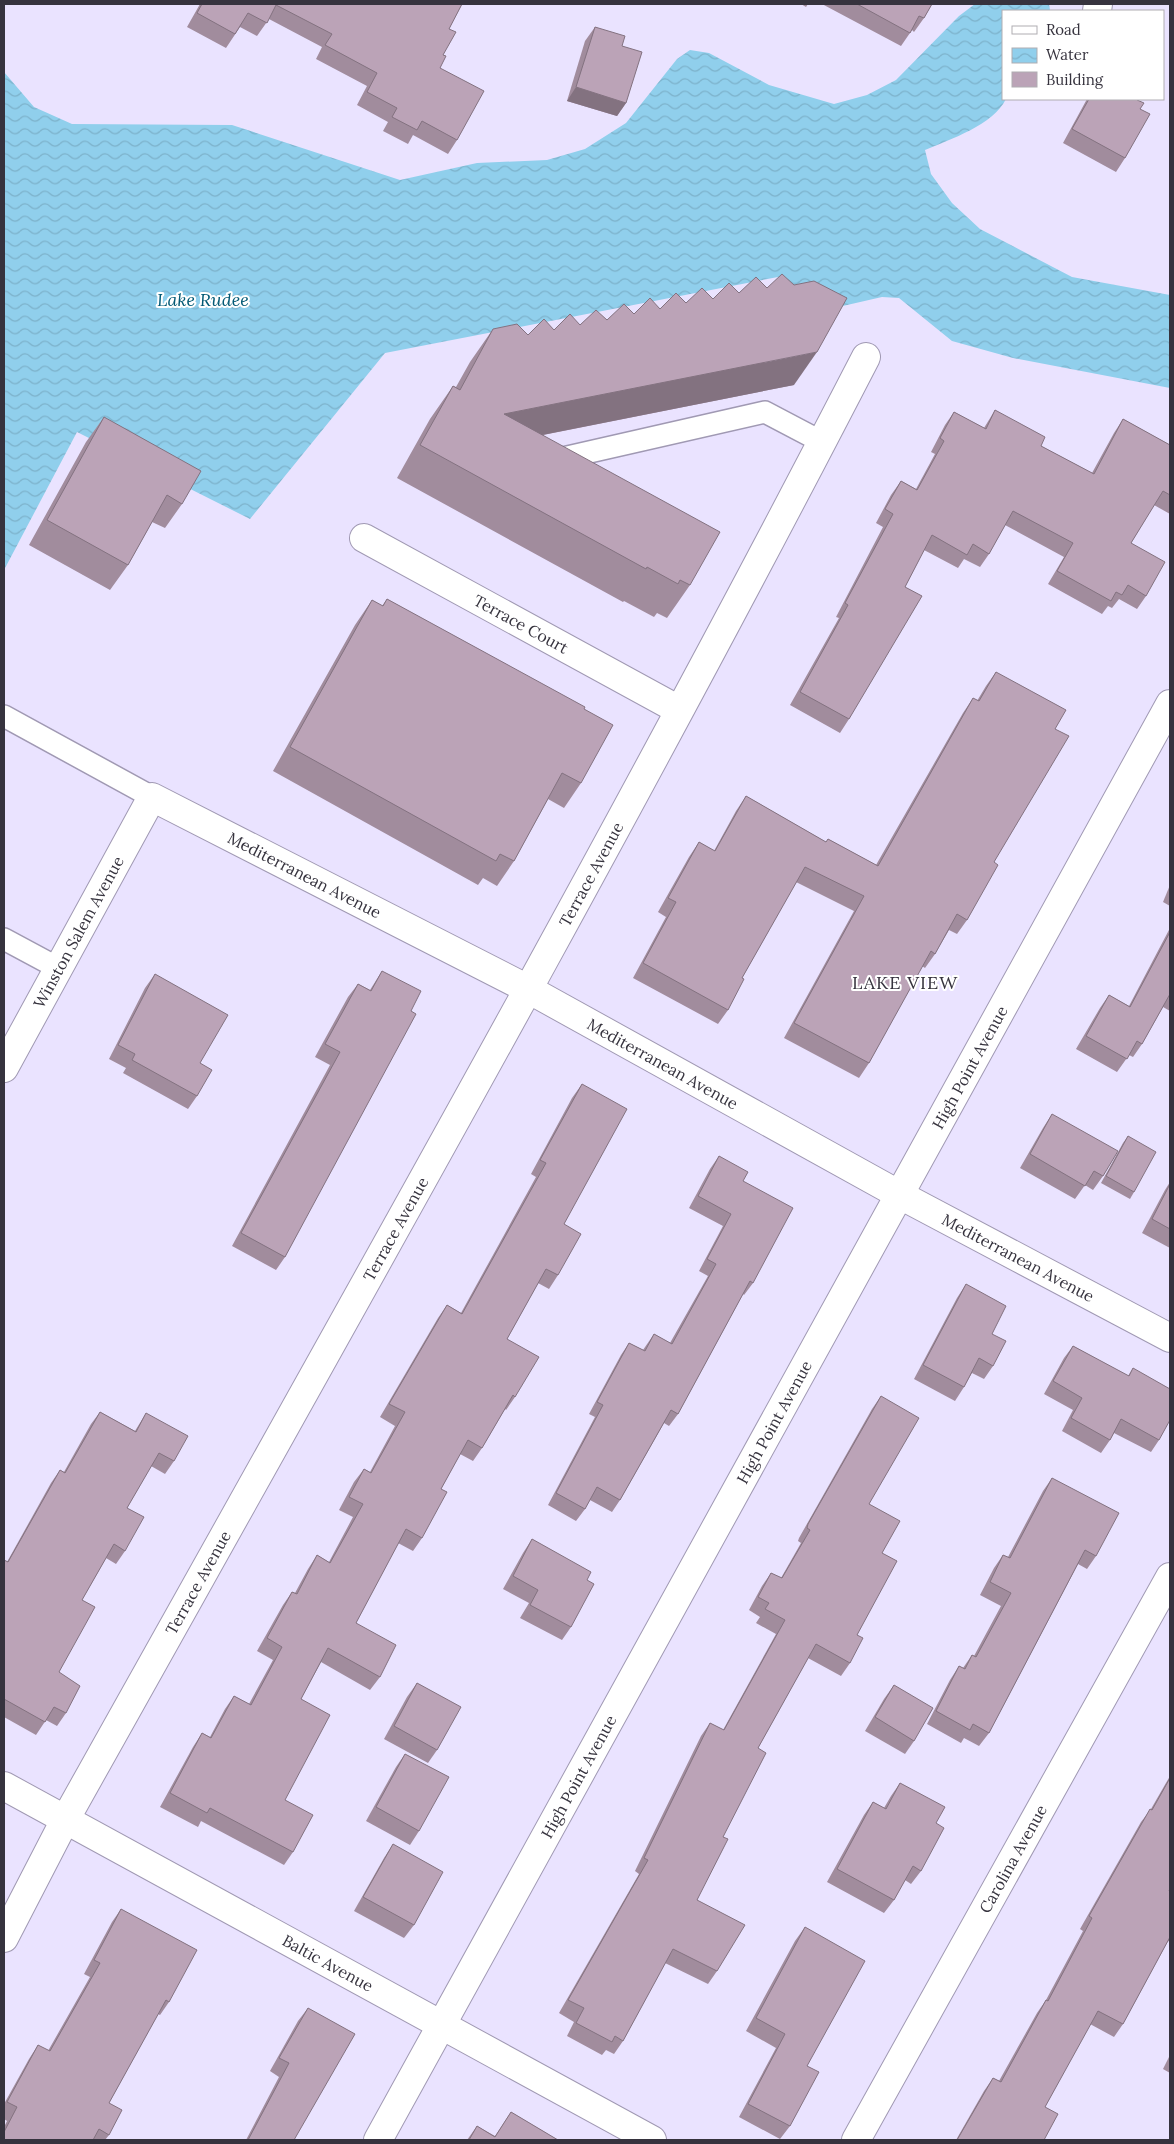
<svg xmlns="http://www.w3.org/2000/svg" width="1174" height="2144" font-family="Lora,serif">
  <defs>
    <pattern id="water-waves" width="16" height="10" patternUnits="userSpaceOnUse" patternTransform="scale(1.25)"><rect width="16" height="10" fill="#90cfec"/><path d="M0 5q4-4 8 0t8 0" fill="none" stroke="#7db2cb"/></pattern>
  </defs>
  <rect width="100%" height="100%" fill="#eae3ff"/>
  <!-- water -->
  <path fill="url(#water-waves)" d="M975,4h74l1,6 -47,1v88h3c-13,26 -55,40 -81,51l6,24 21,29 28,26 92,48 98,18v93l-157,-30 -61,-17 -53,-43 -17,-1 -48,11 -56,-31 -393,76 -135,166 -173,-87 -73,138v-498l30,35 38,17 160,1 168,55 77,-17 70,-3 38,-11 41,-26 51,-64 13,-9 19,3 60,32 65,19 33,-9 29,-15 63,-64z"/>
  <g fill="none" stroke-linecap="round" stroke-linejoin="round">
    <defs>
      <g id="lane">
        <polyline points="563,458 765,412 822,442"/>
        <polyline points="4,716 152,797"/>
        <polyline points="4,939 58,968"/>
      </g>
      <g id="street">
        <polyline points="1097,11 1098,4"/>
        <path id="s1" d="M364,538l315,172"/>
        <path id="s2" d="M4,1786l648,354"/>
        <path id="s3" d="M4,1938l61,-118c271,-485 546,-969 801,-1463"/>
        <path id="s4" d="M378,2140l792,-1436"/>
        <path id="s5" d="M856,2140l314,-563"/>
      </g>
      <g id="secondary">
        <path id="s6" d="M4,1068l148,-271 376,192 372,206 270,143"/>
      </g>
    </defs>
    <!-- lane casing -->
    <use href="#lane" stroke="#a099b3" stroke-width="24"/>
    <!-- street casing -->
    <use href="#street" stroke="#a099b3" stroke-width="30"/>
    <!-- secondary casing -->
    <use href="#secondary" stroke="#a099b3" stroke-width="30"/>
    <!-- lane -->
    <use href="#lane" stroke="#fff" stroke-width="21"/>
    <!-- street -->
    <use href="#street" stroke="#fff" stroke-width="28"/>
    <!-- secondary -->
    <use href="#secondary" stroke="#fff" stroke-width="28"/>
  </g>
  <!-- wall -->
  <g fill="#a18c9d">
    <polygon points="200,4 462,4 449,29 440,68 457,140 448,154 413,135 408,144 383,131 388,122 357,105 367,86 316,59 322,47 269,19 257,36 240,27 226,48 187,27"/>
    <polygon points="801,4 808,4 806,7"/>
    <polygon points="822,4 932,4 924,18 914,32 912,30 901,46"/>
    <polygon points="595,27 622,46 626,103 617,116 567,101 585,41"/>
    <polygon points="1087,99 1138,99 1137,100 1140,109 1125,158 1116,172 1063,143"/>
    <polygon points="686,303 794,385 543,435 690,585 667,618 657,613 654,617 624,601 623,602 397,478 430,419 453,386 456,387 470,362 493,329 528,335 607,320"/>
    <polygon points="995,410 1041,446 1092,473 1114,433 1123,419 1170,445 1170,514 1154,505 1131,543 1146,596 1137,609 1119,599 1112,608 1108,606 1102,614 1048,584 1064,557 1005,525 989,554 980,567 964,559 958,568 924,550 905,587 849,719 840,733 790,705 839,618 836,617 883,527 876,523 891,495 901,481 916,489 935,454 931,452 945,425 954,412 984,428"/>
    <polygon points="104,417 182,504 165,528 152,522 128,565 110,590 29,545 86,442"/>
    <polygon points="387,599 584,709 581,783 564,808 548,799 514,861 497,886 483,878 478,885 273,771 355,625 372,600 382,606"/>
    <polygon points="996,672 1055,729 967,920 957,934 949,930 935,954 925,968 922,966 869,1063 859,1078 784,1038 854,911 796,882 742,978 728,1010 718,1024 633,978 666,917 658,912 689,857 699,842 714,851 736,811 746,796 826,842 828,839 876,865 963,713 973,698 977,701 986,686"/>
    <polygon points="1170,885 1170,906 1163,902"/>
    <polygon points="1170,928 1170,1011 1163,1007 1142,1044 1133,1057 1129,1055 1117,1072 1076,1049 1100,1008 1109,995 1129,1006"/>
    <polygon points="382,971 411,1011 285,1257 276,1270 232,1246 330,1065 315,1057 348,997 358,984 370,990"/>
    <polygon points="155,974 200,1063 197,1096 188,1109 123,1073 126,1068 109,1059 145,988"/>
    <polygon points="582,1084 564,1224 558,1275 549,1289 538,1283 507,1339 515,1397 506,1410 505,1409 482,1448 473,1461 460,1454 441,1489 422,1538 413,1551 398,1543 356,1623 380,1677 370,1690 321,1662 301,1699 285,1800 293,1852 284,1865 201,1821 198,1827 160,1807 193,1747 202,1733 210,1737 225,1709 234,1696 249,1704 273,1660 257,1651 283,1605 292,1592 295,1593 308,1569 317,1555 329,1562 353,1517 339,1510 354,1482 364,1469 370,1472 395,1426 380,1417 438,1318 447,1305 461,1313 536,1177 531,1174 572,1098"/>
    <polygon points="1052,1114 1103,1176 1093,1190 1085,1185 1075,1199 1020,1168 1043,1128"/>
    <polygon points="1128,1136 1134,1192 1130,1199 1101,1183 1123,1143"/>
    <polygon points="719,1156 743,1181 753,1283 744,1295 743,1294 678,1414 669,1426 664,1423 620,1500 612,1512 590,1500 585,1509 576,1521 548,1505 595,1417 589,1414 621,1355 629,1343 643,1350 654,1334 670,1343 708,1276 699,1271 723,1226 689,1208 710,1169"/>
    <polygon points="1170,1182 1170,1248 1142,1233 1165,1190"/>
    <polygon points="966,1284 992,1334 993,1366 984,1379 972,1373 964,1387 955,1401 914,1379 957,1298"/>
    <polygon points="1073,1346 1128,1376 1133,1368 1159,1440 1151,1452 1114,1433 1110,1440 1101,1453 1062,1431 1073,1410 1044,1394 1064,1358"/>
    <polygon points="881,1396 869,1504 882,1553 857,1635 850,1663 841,1676 808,1658 758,1748 723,1837 697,1900 717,1971 708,1984 665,1963 623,2041 614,2054 606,2050 602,2055 567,2036 574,2022 559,2013 639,1874 635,1871 701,1736 710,1723 723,1730 776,1634 756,1623 760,1617 749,1610 762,1586 771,1573 781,1578 801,1543 798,1541 799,1538 872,1409"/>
    <polygon points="100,1412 135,1431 146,1413 174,1461 165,1474 151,1466 127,1508 125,1551 116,1564 106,1558 82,1600 59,1672 66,1713 57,1726 46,1720 36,1735 4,1717 4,1560 7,1562 51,1483 60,1470 64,1472 91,1424"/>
    <polygon points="1052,1478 1096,1556 1087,1569 1078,1564 989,1733 979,1746 964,1738 961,1743 927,1724 950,1680 959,1666 963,1668 972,1655 974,1656 1001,1606 980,1595 994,1568 1003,1555 1008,1557 1043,1491"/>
    <polygon points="532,1539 587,1580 571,1627 562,1640 520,1618 529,1603 503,1589 523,1553"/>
    <polygon points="417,1683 437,1750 428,1763 384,1739 407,1697"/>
    <polygon points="894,1685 914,1741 905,1754 865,1731 884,1699"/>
    <polygon points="405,1754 419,1831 410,1845 366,1821 396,1767"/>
    <polygon points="1170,1776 1170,1889 1169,1891 1170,1892 1170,1942 1168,1941 1123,2024 1114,2037 1090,2024 1045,2107 1044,2140 956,2140 984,2091 993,2078 999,2081 1037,2013 1046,2000 1083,1931 1080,1929 1141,1822 1151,1809"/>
    <polygon points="900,1783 936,1823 921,1871 911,1884 905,1880 894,1900 884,1913 827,1882 864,1815 873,1802 884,1808 891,1796"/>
    <polygon points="393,1844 414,1925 404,1938 354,1911 384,1858"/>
    <polygon points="121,1909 169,2002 160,2015 158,2014 109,2103 109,2135 105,2140 4,2140 4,2127 7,2121 4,2119 4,2104 29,2059 38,2045 48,2051 90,1977 84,1974 112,1922"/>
    <polygon points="805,1927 807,2066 790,2126 780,2139 739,2117 776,2048 746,2031 795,1941"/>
    <polygon points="308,2008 294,2140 246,2140 279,2077 270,2071 298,2021"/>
    <polygon points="1170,2055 1170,2073 1163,2069"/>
    <polygon points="511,2112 558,2140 467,2140 477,2126 495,2136"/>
  </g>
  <!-- shaded-wall -->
  <g fill="#837280">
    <polygon points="576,87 626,103 617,116 567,101"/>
    <polygon points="817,352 794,385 481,447 504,414"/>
  </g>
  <!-- building -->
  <g fill="#bba3b7" stroke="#837280">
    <polygon points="202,4 462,4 449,29 456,32 443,55 446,56 440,68 484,91 457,140 422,121 417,130 392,117 397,108 367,92 377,73 325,45 332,34 276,5 267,23 248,13 235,34 197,13"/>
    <polygon points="857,4 932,4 924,18 919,16 910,33"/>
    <polygon points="595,27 625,36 622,46 642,52 626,103 576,87"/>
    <polygon points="1089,99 1138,99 1137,100 1144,103 1140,109 1150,114 1125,158 1072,129"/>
    <polygon points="782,274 794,285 814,281 847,298 817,352 504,414 720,532 690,585 680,580 678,584 647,567 646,569 420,445 453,386 460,390 493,329 517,324 528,335 544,319 554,330 570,314 580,325 596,310 607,320 624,304 634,314 650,298 660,309 676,293 686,303 702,288 713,299 729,283 739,293 756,277 767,288"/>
    <polygon points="995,410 1045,437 1041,446 1094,474 1123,419 1170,445 1170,495 1163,491 1131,543 1165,562 1146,596 1128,585 1122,595 1116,592 1111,601 1057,571 1073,543 1013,511 989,554 973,544 967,555 932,535 905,587 922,596 849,719 800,692 848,605 845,603 893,514 885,509 901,481 917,490 944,441 940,438 954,412 986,429"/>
    <polygon points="104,417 201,471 182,504 167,495 128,565 47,520"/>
    <polygon points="387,599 585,707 584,709 613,725 581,783 562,773 514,861 500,854 496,861 290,747 372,600 383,606"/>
    <polygon points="996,672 1066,710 1055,729 1069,736 994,862 998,865 967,920 957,914 935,954 931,951 869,1063 794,1023 864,896 805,867 742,978 744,979 728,1010 643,963 676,902 668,898 699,842 715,851 746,796 826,842 828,839 878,866 973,698 979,701"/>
    <polygon points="1170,932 1170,994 1142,1044 1137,1041 1127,1059 1086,1036 1109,995 1130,1007"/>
    <polygon points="382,971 421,991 411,1011 416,1014 285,1257 241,1233 340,1052 325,1044 358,984 371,991"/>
    <polygon points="155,974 228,1015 200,1063 212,1070 197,1096 132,1060 135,1054 118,1045"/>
    <polygon points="582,1084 627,1109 564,1224 581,1234 558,1275 546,1269 507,1339 539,1357 515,1397 513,1395 482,1448 468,1440 441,1489 447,1492 422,1538 406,1529 356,1623 396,1645 380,1677 328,1648 301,1699 330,1715 285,1800 313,1815 293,1852 210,1808 207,1813 170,1793 202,1733 211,1738 234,1696 251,1705 282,1647 267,1638 292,1592 297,1594 317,1555 330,1563 363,1504 349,1497 364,1469 371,1473 405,1412 389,1404 447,1305 462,1314 546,1163 540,1160"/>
    <polygon points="1052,1114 1118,1151 1103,1176 1094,1171 1085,1186 1030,1154"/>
    <polygon points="1128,1136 1156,1152 1134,1192 1106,1176"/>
    <polygon points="719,1156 748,1172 743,1181 793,1208 753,1283 750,1281 678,1414 671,1410 620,1500 597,1487 585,1509 556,1493 603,1405 597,1402 629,1343 645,1351 654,1334 672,1344 716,1264 707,1259 731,1214 698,1196"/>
    <polygon points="1170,1184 1170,1229 1152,1219"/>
    <polygon points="966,1284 1006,1306 992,1334 1006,1341 993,1366 979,1358 964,1387 923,1365"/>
    <polygon points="1073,1346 1129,1376 1133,1368 1170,1389 1170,1420 1159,1440 1121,1419 1110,1440 1071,1418 1082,1398 1053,1381"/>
    <polygon points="881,1396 919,1418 869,1504 900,1521 882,1553 897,1561 857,1635 863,1638 850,1663 816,1644 758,1748 766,1753 723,1837 728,1839 697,1900 745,1925 717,1971 673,1949 623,2041 615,2036 612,2042 576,2023 584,2008 568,2000 648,1860 644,1858 710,1723 724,1730 785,1620 765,1609 769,1603 758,1597 771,1573 782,1578 810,1530 807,1528 808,1524"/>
    <polygon points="100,1412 136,1432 146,1413 188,1436 174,1461 159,1453 127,1508 144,1517 125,1551 114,1544 82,1600 95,1607 59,1672 80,1686 66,1713 54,1707 45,1722 4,1699 4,1560 8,1562 60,1470 65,1473"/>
    <polygon points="1052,1478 1119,1513 1096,1556 1085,1550 989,1733 973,1724 970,1730 936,1711 959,1666 965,1669 972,1655 976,1657 1011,1593 990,1582 1003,1555 1010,1558"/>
    <polygon points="532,1539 591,1572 587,1580 594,1584 571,1627 530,1605 538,1590 513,1576"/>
    <polygon points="417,1683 461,1707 437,1750 394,1726"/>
    <polygon points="894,1685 933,1708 914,1741 875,1717"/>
    <polygon points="405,1754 449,1777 419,1831 376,1807"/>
    <polygon points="1170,1778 1170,1889 1169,1891 1170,1892 1170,1937 1123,2024 1098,2011 1045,2107 1058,2114 1044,2140 957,2140 993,2078 1001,2082 1046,2000 1048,2001 1092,1918 1089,1916 1150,1809 1152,1810"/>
    <polygon points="900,1783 945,1807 936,1823 944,1828 921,1871 913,1866 894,1900 837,1869 873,1802 886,1809"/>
    <polygon points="393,1844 443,1872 414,1925 363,1897"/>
    <polygon points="121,1909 197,1950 169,2002 166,2000 109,2103 122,2110 109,2135 99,2129 93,2140 4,2140 4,2132 17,2107 7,2102 38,2045 50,2051 100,1963 94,1960"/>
    <polygon points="805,1927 865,1961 807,2066 819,2072 790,2126 748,2104 785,2034 756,2018"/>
    <polygon points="308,2008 355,2034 294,2140 248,2140 289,2063 279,2058"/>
    <polygon points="511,2112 558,2140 469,2140 477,2126 495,2137"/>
  </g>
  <g text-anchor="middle" stroke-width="4" stroke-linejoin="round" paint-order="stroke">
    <!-- street labels -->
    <g font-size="16" fill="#36333e" stroke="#fff">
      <text dy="6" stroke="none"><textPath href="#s1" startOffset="179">Terrace Court</textPath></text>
      <text dy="6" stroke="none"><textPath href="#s3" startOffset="1215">Terrace Avenue</textPath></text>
      <text dy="6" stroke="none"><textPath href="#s6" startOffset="480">Mediterranean Avenue</textPath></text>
      <text dy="6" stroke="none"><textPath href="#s6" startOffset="155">Winston Salem Avenue</textPath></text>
      <text dy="6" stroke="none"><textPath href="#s6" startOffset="885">Mediterranean Avenue</textPath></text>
      <text dy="6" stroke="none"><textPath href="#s4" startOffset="1225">High Point Avenue</textPath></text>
      <text dy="6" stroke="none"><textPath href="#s3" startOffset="810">Terrace Avenue</textPath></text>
      <text dy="6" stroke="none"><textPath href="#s6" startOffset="1290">Mediterranean Avenue</textPath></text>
      <text dy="6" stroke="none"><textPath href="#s4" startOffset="820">High Point Avenue</textPath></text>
      <text dy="6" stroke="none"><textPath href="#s3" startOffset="405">Terrace Avenue</textPath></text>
      <text dy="6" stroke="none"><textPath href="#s4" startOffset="415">High Point Avenue</textPath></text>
      <text dy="6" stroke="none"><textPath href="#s5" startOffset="322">Carolina Avenue</textPath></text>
      <text dy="6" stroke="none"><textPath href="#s2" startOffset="369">Baltic Avenue</textPath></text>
    </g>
    <!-- water labels -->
    <g font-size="18" font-style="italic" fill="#025975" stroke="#fff">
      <text x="203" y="306">Lake Rudee</text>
    </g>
    <!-- neighbourhood labels -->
    <g font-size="18" letter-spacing="1" fill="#36333e" stroke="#fff">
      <text x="905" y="989">LAKE VIEW</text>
    </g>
  </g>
  <!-- border -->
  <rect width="1174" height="2144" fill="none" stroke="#36333e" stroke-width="10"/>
  <!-- legend -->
  <rect x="1002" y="10" width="162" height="90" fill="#ffffff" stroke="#afadb2"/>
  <rect x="1012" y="26" width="25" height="8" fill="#ffffff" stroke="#afadb2"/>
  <text x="1046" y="35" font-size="15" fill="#36333e">Road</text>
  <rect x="1012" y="48" width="25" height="15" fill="url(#water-waves)" stroke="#afadb2"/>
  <text x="1046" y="60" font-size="15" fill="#36333e">Water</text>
  <rect x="1012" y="72" width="25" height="15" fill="#bba3b7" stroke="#afadb2"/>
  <text x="1046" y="85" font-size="15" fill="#36333e">Building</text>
</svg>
